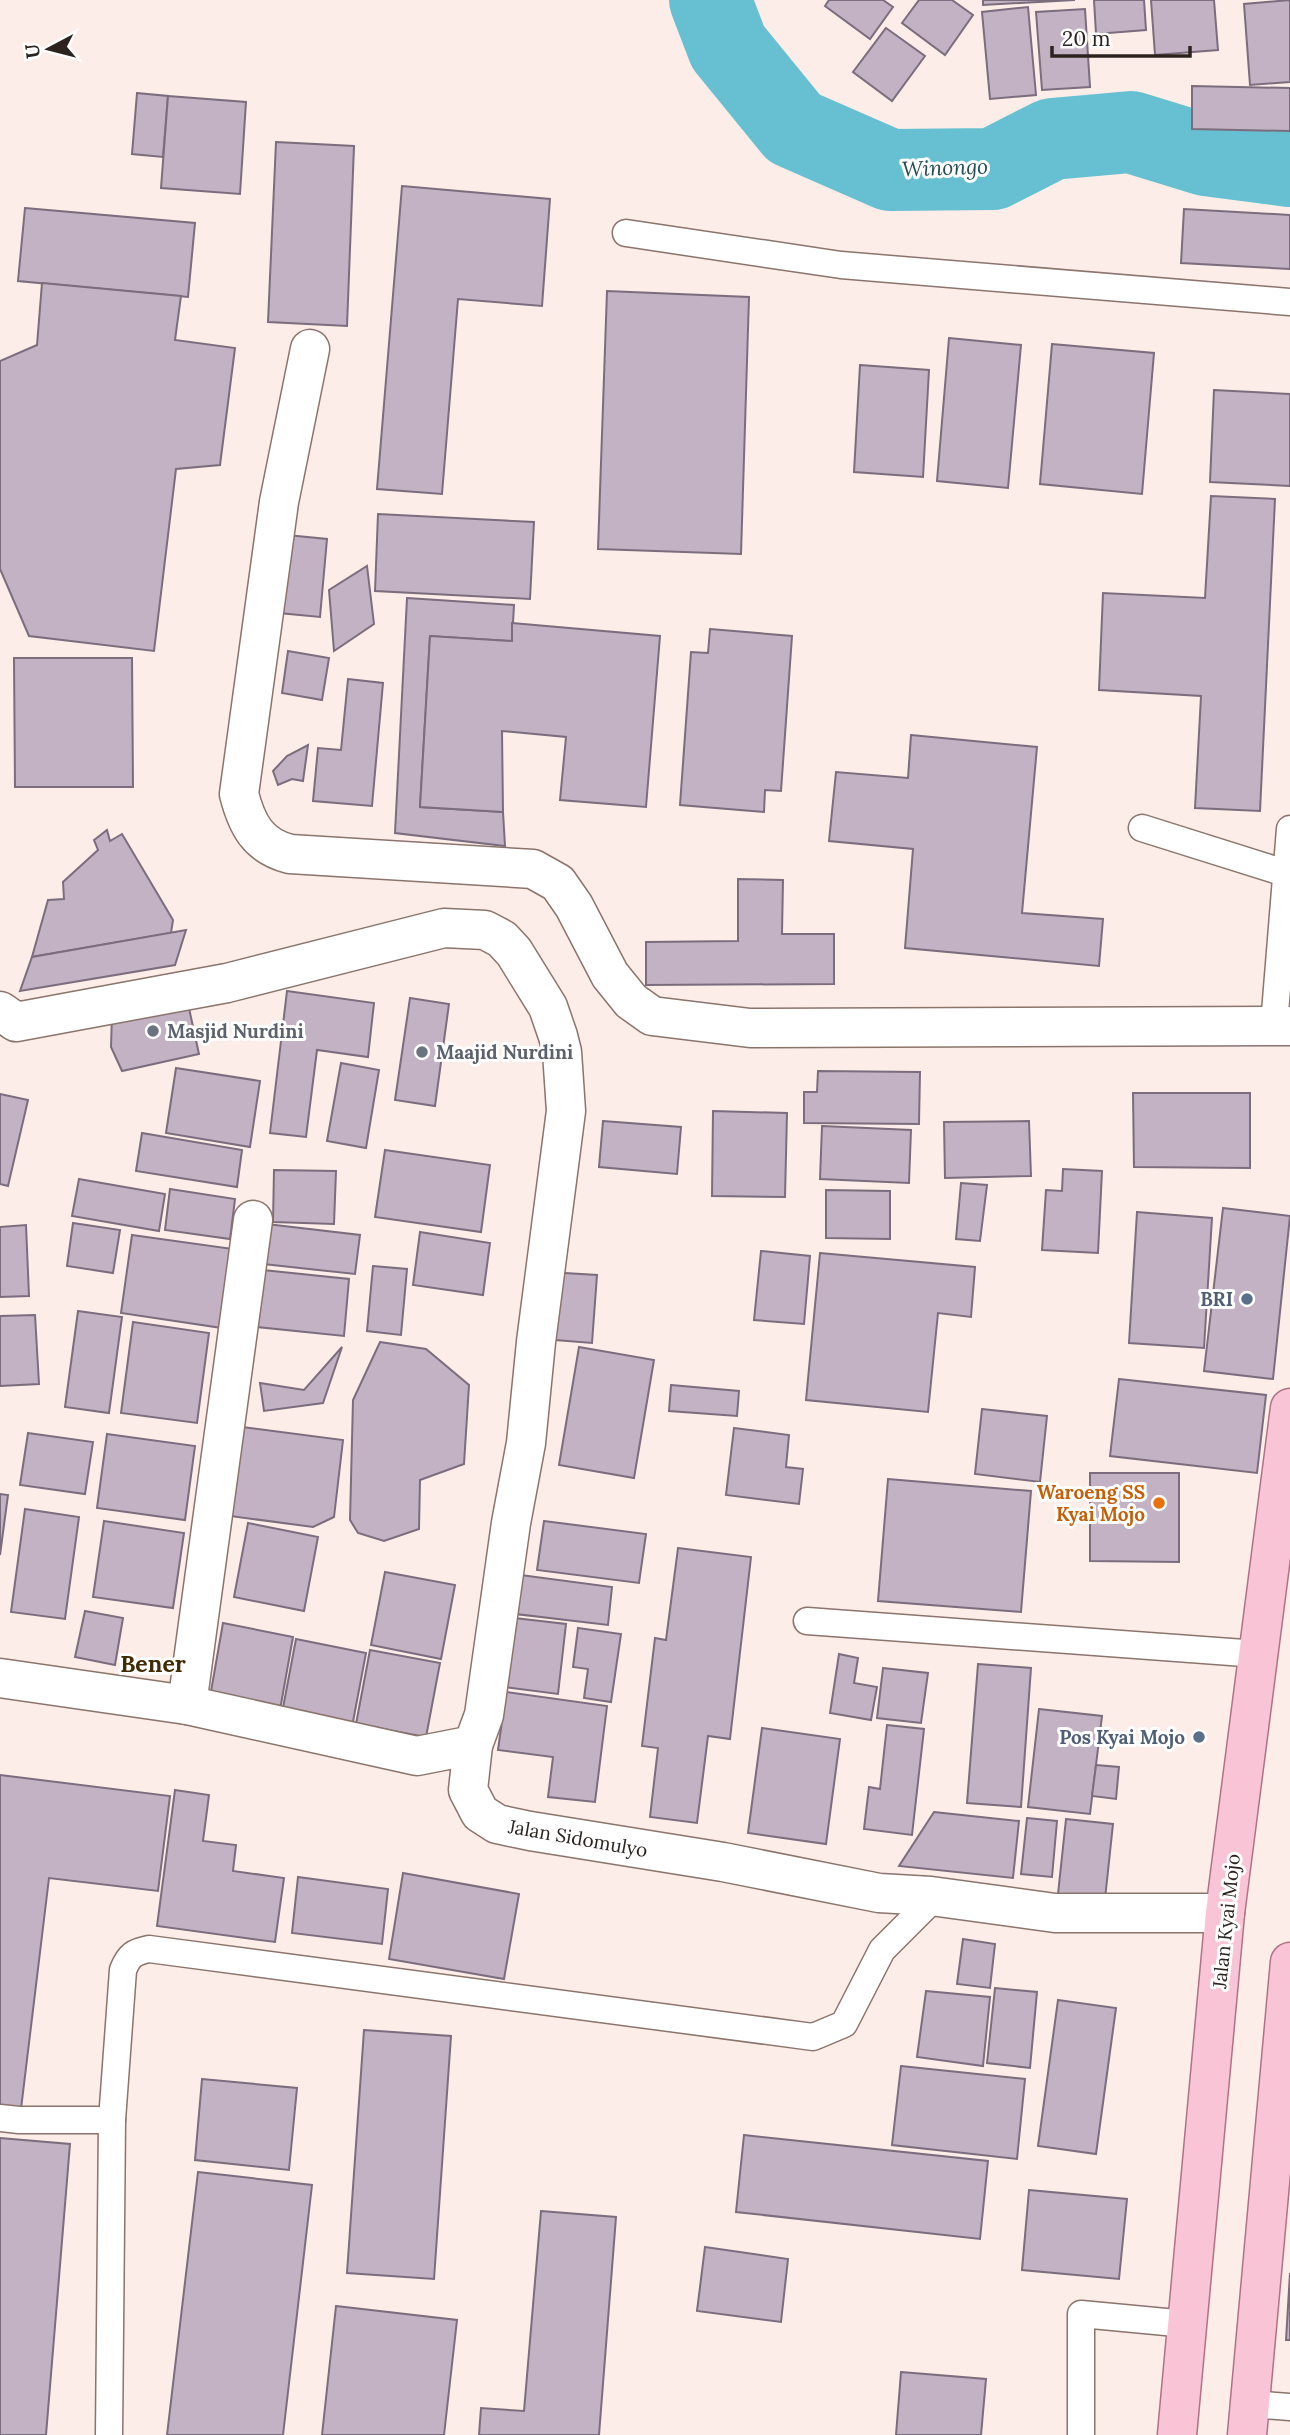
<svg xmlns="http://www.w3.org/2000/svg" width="1290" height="2435" font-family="Lora,serif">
  <rect width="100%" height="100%" fill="#fdede8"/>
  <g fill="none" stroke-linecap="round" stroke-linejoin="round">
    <!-- river -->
    <polyline stroke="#67c0d1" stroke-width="82" points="710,0 728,47 794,128 890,170 993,169 1052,139 1131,132 1206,155 1290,166"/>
  </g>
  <!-- building -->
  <g fill="#c2b2c4" stroke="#7b6d7d" stroke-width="2">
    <polygon points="829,0 883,0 893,7 870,39 825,6"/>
    <polygon points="919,0 952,0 973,15 945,55 902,23"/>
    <polygon points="983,0 1075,0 983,5"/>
    <polygon points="1094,0 1144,0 1146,30 1096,34"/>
    <polygon points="1151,0 1214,0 1218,50 1155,55"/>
    <polygon points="1290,0 1290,82 1250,85 1244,4"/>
    <polygon points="1028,7 1036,95 990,99 982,12"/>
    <polygon points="1085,9 1090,87 1042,90 1036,12"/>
    <polygon points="886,28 925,56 892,101 853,72"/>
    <polygon points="1192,86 1290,88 1290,131 1192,129"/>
    <polygon points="137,93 168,96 163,157 132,154"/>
    <polygon points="168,96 246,102 240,194 161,188"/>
    <polygon points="276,142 354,146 347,326 268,322"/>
    <polygon points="402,186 550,199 542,306 458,299 442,494 377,489"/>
    <polygon points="25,208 195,223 188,297 18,281"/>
    <polygon points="1184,209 1290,215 1290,269 1181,263"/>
    <polygon points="42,283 181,296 175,340 235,348 220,465 176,469 154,651 29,636 0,569 0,361 37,345"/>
    <polygon points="607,291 749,297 741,554 598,549"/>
    <polygon points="949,338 1021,345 1008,488 937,481"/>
    <polygon points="1052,344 1154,353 1142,494 1040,484"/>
    <polygon points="860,365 929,370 923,477 854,472"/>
    <polygon points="1214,390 1290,394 1290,486 1210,482"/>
    <polygon points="1211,496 1275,499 1260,811 1195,808 1201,696 1099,690 1103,593 1205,598"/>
    <polygon points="378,514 534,522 530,599 375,591"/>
    <polygon points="287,535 327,539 320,617 279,613"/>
    <polygon points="367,566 374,624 334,651 329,590"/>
    <polygon points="407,598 514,605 512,641 430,636 420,807 503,812 505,846 395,833"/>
    <polygon points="512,623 660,636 646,807 560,800 566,737 502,731 503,812 420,807 430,636 512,641"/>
    <polygon points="710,629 792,636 781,791 765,790 764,812 680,805 691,652 708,653"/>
    <polygon points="288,651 329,658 322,700 282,693"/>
    <polygon points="14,658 132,658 133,787 15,787"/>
    <polygon points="348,679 383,683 372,806 313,801 318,748 341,750"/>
    <polygon points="911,735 1037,747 1022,913 1103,919 1099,966 905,948 913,849 829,841 836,772 908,778"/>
    <polygon points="308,745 303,781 292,779 278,785 273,771 287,756"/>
    <polygon points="107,830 110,841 122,834 173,920 171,933 32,957 48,900 64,899 63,882 98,850 94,840"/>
    <polygon points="738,879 783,880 782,934 834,934 834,984 646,985 646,942 738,941"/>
    <polygon points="186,930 175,965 20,991 32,957"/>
    <polygon points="287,991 374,1003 368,1057 317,1050 306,1137 270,1133"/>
    <polygon points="410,998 449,1004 435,1106 395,1100"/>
    <polygon points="187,999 199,1054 122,1071 111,1047 112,1015"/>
    <polygon points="341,1063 379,1070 366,1148 327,1141"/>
    <polygon points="176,1068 260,1081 250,1147 166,1133"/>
    <polygon points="818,1071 920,1072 919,1124 804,1123 804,1092 817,1092"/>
    <polygon points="1133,1093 1250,1093 1250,1168 1134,1167"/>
    <polygon points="0,1094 28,1100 8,1186 0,1184"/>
    <polygon points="713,1111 787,1113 785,1197 712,1196"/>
    <polygon points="603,1121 681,1127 677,1174 599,1167"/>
    <polygon points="1029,1121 1031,1176 945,1178 944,1122"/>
    <polygon points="822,1126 911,1130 909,1183 820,1179"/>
    <polygon points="142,1133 242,1150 237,1187 136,1171"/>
    <polygon points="385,1150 490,1165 481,1232 375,1217"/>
    <polygon points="1063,1169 1102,1171 1098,1253 1042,1250 1046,1190 1062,1191"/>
    <polygon points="274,1170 336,1171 334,1224 273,1222"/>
    <polygon points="79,1179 165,1194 159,1231 72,1216"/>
    <polygon points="961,1183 987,1185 980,1241 956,1239"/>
    <polygon points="170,1189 235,1199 230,1239 165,1230"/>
    <polygon points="826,1190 890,1191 890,1239 826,1238"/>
    <polygon points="1223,1208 1290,1216 1273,1379 1204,1371"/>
    <polygon points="1137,1212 1212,1218 1204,1348 1129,1343"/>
    <polygon points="73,1223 120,1230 113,1273 67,1266"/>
    <polygon points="258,1223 360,1235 355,1274 253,1263"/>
    <polygon points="26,1225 29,1296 0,1297 0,1227"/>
    <polygon points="420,1232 490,1243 483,1295 413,1285"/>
    <polygon points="132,1235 233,1249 222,1328 121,1313"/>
    <polygon points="761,1251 810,1256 804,1324 754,1320"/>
    <polygon points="820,1253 975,1267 971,1317 938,1313 928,1412 806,1400"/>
    <polygon points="373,1266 407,1269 401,1335 367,1331"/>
    <polygon points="263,1270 349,1279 344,1336 257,1327"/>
    <polygon points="548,1272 597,1275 592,1343 543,1339"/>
    <polygon points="78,1311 122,1317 109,1413 65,1407"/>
    <polygon points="35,1315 39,1384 0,1386 0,1316"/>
    <polygon points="133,1322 209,1333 197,1423 121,1413"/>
    <polygon points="380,1342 426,1349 469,1385 464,1464 420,1480 419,1529 384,1541 358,1533 350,1520 353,1400"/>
    <polygon points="342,1347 323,1403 264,1411 260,1383 304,1390"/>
    <polygon points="579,1347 654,1360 634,1478 559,1465"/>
    <polygon points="1119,1379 1266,1395 1257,1473 1110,1456"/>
    <polygon points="671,1385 739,1391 737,1416 669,1411"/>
    <polygon points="982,1409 1047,1416 1040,1482 975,1474"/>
    <polygon points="234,1426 343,1440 334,1517 313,1527 223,1515"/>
    <polygon points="734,1428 789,1435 786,1467 803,1469 799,1504 726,1495"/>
    <polygon points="28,1433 93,1442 85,1494 20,1485"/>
    <polygon points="107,1434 195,1446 185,1520 97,1508"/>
    <polygon points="1090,1473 1179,1473 1179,1562 1090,1561"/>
    <polygon points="888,1479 1031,1491 1021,1612 878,1601"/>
    <polygon points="0,1494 8,1495 0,1555"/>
    <polygon points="25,1509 79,1517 65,1619 11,1612"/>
    <polygon points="104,1521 184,1533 173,1608 93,1597"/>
    <polygon points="544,1521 646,1534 639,1583 537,1570"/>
    <polygon points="248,1523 318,1537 304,1611 234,1597"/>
    <polygon points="678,1548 751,1557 730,1739 708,1736 697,1823 650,1817 658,1748 642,1746 655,1638 666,1640"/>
    <polygon points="385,1572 455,1585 441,1659 371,1645"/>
    <polygon points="513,1574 612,1587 608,1625 507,1613"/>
    <polygon points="85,1611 123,1618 115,1665 75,1657"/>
    <polygon points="506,1617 566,1624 558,1694 497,1686"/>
    <polygon points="223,1623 293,1637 280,1710 210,1697"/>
    <polygon points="578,1628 621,1634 611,1702 584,1698 588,1669 573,1667"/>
    <polygon points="296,1639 366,1653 352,1727 282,1713"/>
    <polygon points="370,1650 440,1663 426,1737 356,1724"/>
    <polygon points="839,1654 858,1658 854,1683 877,1687 871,1720 830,1713"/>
    <polygon points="978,1664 1031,1668 1021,1807 967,1803"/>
    <polygon points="883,1668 928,1673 921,1723 877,1718"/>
    <polygon points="506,1692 607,1706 595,1802 548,1797 553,1757 498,1750"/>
    <polygon points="1039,1709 1102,1716 1090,1814 1028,1807"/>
    <polygon points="887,1725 924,1729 912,1835 864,1829 869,1787 880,1789"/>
    <polygon points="762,1728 840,1739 826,1844 748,1833"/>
    <polygon points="1096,1765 1119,1767 1116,1799 1092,1796"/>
    <polygon points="0,1775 170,1796 158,1891 49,1878 21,2109 0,2107"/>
    <polygon points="175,1790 209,1795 203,1841 236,1845 233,1871 284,1878 275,1942 157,1926"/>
    <polygon points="934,1812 1019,1821 1013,1878 899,1866"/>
    <polygon points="1027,1818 1057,1821 1052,1877 1021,1874"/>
    <polygon points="1066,1819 1113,1824 1105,1899 1058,1894"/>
    <polygon points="403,1873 519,1894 504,1979 389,1959"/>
    <polygon points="298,1877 388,1889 382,1944 292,1933"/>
    <polygon points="963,1939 995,1944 990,1988 957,1984"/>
    <polygon points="995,1988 1037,1992 1030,2068 987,2063"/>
    <polygon points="926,1991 990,1997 983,2066 917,2057"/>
    <polygon points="1058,2000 1116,2008 1096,2154 1038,2146"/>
    <polygon points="364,2030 451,2036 434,2279 347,2273"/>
    <polygon points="901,2066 1025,2079 1017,2159 892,2145"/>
    <polygon points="202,2079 297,2088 289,2170 195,2160"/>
    <polygon points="744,2135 988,2161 980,2239 736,2212"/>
    <polygon points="0,2138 70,2144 46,2435 0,2435"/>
    <polygon points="198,2172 312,2185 283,2435 167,2435"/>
    <polygon points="1029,2190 1127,2199 1119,2279 1022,2270"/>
    <polygon points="541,2211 616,2217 599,2435 479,2435 481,2408 524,2411"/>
    <polygon points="705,2247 788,2259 781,2322 697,2311"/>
    <polygon points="1290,2273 1290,2340 1286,2340"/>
    <polygon points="336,2306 457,2320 444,2435 322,2435"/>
    <polygon points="901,2372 986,2379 981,2435 896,2435"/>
  </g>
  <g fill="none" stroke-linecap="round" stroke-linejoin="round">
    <defs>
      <g id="service">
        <polyline points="626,233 841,265 1290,302"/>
        <polyline points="1142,828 1285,873"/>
        <polyline points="1274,1025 1290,829"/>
        <polyline points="807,1621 1258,1654"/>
        <path d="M0,2118l19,2h93l11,-150c6,-15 11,-18 26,-21l664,88 31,-13 38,-74 47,-47 2,-7"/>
        <polyline points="1250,2404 1290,2407"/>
        <polyline points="109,2435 112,2120"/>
        <polyline points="1081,2435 1081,2314 1187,2324"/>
      </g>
      <g id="minor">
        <path d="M310,349l-31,153 -40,292c8,31 19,52 51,60l243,15 25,14 16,23 36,69 21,26 21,15 98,12 540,-2"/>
        <polyline points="0,1011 16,1022 227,983 444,928 485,930 502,939 514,952 548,1007 558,1036 562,1052 566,1111 536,1342 526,1443 511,1523 484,1715 473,1745"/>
        <polyline points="0,1678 187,1705 417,1756 473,1745 468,1790 480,1813 497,1824 530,1831 723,1862 879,1893 931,1896 1055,1913 1225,1913"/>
        <polyline points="187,1705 253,1220"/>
      </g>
      <g id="primary">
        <polyline points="1177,2435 1225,1913 1290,1408"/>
        <polyline points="1247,2435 1290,1962"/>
      </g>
    </defs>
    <!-- service casing -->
    <use href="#service" stroke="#8a746c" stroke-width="29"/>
    <!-- minor casing -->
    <use href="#minor" stroke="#8a746c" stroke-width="41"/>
    <!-- primary casing -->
    <use href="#primary" stroke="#af7286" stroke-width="41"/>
    <!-- service -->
    <use href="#service" stroke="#fff" stroke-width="26"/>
    <!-- minor -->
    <use href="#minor" stroke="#fff" stroke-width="38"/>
    <!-- primary -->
    <use href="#primary" stroke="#fac4d7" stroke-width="38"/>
  </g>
  <!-- markers -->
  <g fill="#6b7280" stroke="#fff" stroke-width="2.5">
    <circle cx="153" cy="1031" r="7"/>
    <circle cx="422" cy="1052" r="7"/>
  </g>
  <g fill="#5c6f8a" stroke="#fff" stroke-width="2.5">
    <circle cx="1247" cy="1299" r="7"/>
    <circle cx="1199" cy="1737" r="7"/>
  </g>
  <circle fill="#e8710a" stroke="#fff" stroke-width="2.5" cx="1159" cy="1503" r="7"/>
  <g text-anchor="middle" stroke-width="6" stroke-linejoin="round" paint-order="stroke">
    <!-- worship labels -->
    <g font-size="19" font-weight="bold" fill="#5b616d" stroke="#fff" text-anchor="start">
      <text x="167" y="1038">Masjid Nurdini</text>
      <text x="436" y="1059">Maajid Nurdini</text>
    </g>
    <!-- service labels -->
    <g font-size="19" font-weight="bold" fill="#4e5e75" stroke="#fff" text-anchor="end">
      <text x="1233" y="1306">BRI</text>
      <text x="1185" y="1744">Pos Kyai Mojo</text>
    </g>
    <!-- food labels -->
    <g font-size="19" font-weight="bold" fill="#c56008" stroke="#fff" text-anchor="end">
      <text x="1145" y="1499">Waroeng SS<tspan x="1145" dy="22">Kyai Mojo</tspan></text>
    </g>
    <!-- street labels -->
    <g font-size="19" fill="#2c231f" stroke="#fff">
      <text transform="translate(578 1838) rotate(10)" y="7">Jalan Sidomulyo</text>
      <text transform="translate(1226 1921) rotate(-84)" y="7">Jalan Kyai Mojo</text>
    </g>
    <!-- water labels -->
    <g font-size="21" font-style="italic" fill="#234c53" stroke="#fff">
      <text transform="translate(945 168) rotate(-2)" y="7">Winongo</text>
    </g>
    <!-- quarter labels -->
    <g font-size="23" font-weight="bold" fill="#402b04" stroke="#fff">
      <text x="153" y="1672">Bener</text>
    </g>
  </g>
  <!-- north arrow -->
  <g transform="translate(49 49) rotate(263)" stroke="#ffffff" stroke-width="5" paint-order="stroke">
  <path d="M0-5L12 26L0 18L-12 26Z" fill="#2c231f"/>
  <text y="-10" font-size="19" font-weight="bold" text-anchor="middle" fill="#2c231f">U</text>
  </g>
  <!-- scale -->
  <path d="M1052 46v10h138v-10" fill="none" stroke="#2c231f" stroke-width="3.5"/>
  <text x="1062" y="46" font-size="21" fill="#2c231f" stroke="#ffffff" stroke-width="5" paint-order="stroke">20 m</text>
</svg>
